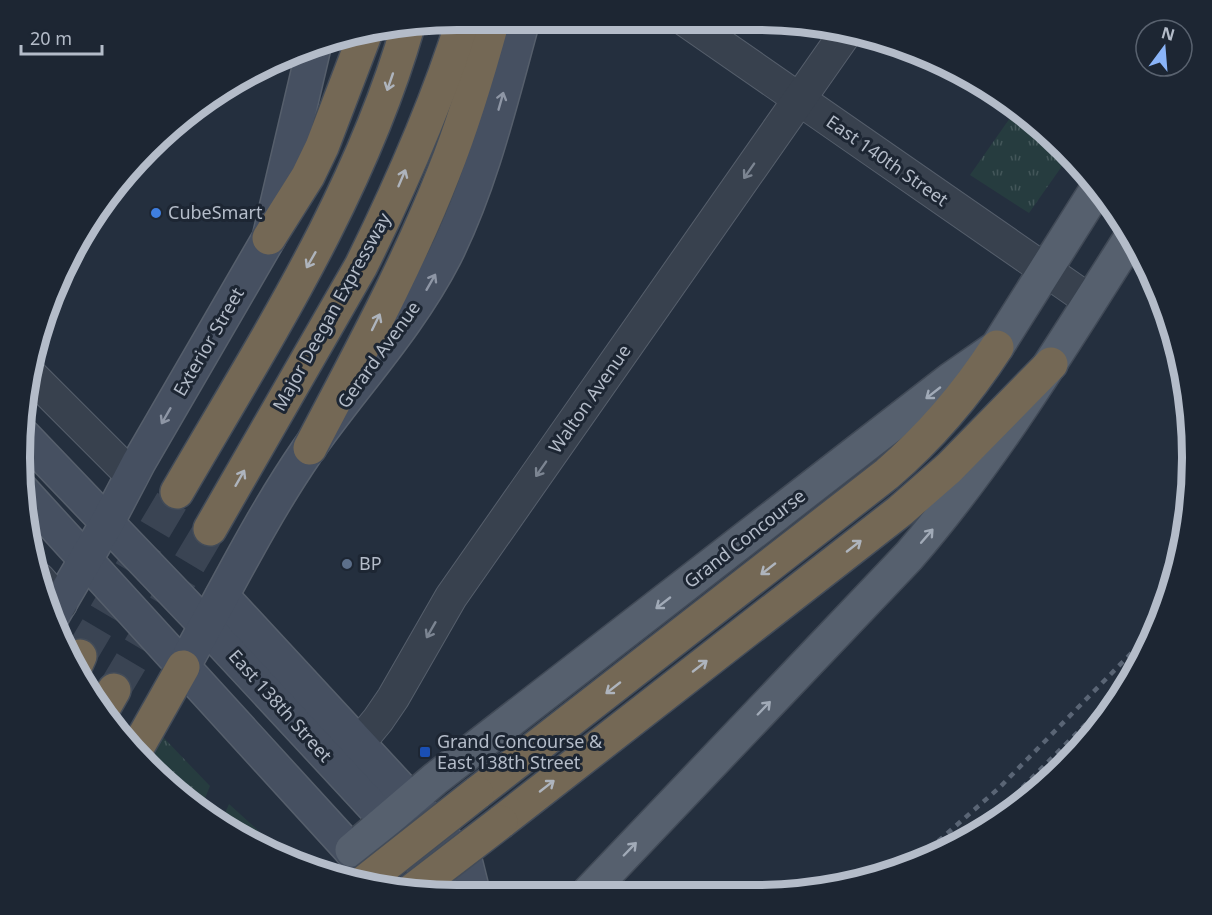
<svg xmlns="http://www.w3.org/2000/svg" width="1212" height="915" font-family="'Noto Sans',sans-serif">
  <defs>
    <pattern id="grass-tufts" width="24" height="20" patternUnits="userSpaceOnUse" patternTransform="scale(1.5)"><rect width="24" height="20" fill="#263c3f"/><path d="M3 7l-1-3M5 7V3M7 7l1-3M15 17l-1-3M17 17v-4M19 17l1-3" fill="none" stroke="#435659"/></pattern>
  </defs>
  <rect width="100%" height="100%" fill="#242f3e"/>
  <!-- grass -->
  <g fill="url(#grass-tufts)">
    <polygon points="1017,108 1067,159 1029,213 970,175"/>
    <polygon points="162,736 210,786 201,808 146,765"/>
    <polygon points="229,804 274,845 267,850 238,837 225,826 225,813"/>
  </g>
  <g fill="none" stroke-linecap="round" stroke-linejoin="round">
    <!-- highway-tunnel -->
    <g stroke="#3a4453" stroke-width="33" stroke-dasharray="33 16" stroke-linecap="butt">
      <polyline points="80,656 177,492"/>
      <polyline points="114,690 210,529"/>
    </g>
    <defs>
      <g id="street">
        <polyline points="685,20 1090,301"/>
        <polyline points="28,372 132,476"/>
        <polyline points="39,579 61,604"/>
        <polyline points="338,760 359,743 378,720 393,698 451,597 847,31"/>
      </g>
      <g id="secondary">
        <polyline points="24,436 206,626 386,820 448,892"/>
        <polyline points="21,489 386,889"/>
        <polyline points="222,596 410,799 466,864 473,892"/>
        <polyline points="52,617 107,523 139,462 269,238 314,47"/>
        <path d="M183,667c41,-73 76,-146 124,-216 46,-66 101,-123 138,-195 37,-74 56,-157 78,-236"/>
      </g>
      <g id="primary">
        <polyline points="352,850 435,779 951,379 997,347 1096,190"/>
        <path d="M589,892l320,-336c85,-98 152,-209 222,-319"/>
      </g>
      <g id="highway">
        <polyline points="269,238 308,176 322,147 366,32"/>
        <path d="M310,448c47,-90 97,-181 134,-276 20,-50 35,-101 49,-152"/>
        <path d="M177,492c87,-150 183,-298 231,-466"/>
        <path d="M210,529l151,-263c39,-79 76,-162 102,-246"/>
        <polyline points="76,665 80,656"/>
        <polyline points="102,711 114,690"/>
        <polyline points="135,752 183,667"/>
        <path d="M477,793l410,-319c44,-38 79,-79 110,-127"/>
        <polyline points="501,822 900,511 949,468 1051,364"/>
      </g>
    </defs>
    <!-- street casing -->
    <use href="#street" stroke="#565f6c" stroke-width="34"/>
    <!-- secondary casing -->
    <use href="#secondary" stroke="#565f6c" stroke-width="36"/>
    <!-- primary casing -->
    <use href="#primary" stroke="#414a57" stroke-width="36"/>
    <!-- highway casing -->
    <use href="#highway" stroke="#434c59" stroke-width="36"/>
    <!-- street -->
    <use href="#street" stroke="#38414e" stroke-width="32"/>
    <!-- secondary -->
    <use href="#secondary" stroke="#465061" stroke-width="33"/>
    <!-- primary -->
    <use href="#primary" stroke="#56606e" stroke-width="33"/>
    <!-- highway -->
    <use href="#highway" stroke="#746855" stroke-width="33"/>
    <!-- rail -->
    <g stroke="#5a6575" stroke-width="4.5" stroke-dasharray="6 6" stroke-linecap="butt">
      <polyline points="1149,628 1163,612"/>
      <polyline points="970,837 1010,800 1130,680"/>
      <polyline points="911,865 999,788 1159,625"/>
    </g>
    <defs>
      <g id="highway-bridge">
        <polyline points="363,883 477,793"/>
        <polyline points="410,892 501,822"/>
      </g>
    </defs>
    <!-- highway-bridge casing -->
    <use href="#highway-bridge" stroke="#434c59" stroke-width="36" stroke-linecap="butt"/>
    <!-- highway-bridge -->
    <use href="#highway-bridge" stroke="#746855" stroke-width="33"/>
  </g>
  <!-- one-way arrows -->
  <defs><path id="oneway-shaft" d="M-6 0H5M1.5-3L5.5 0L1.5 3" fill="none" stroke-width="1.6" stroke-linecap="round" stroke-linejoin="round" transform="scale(1.5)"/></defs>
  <g stroke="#aeb4bd">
    <use href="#oneway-shaft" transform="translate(390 82) rotate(109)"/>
    <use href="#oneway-shaft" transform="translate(402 178) rotate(-67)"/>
    <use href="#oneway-shaft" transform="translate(311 260) rotate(120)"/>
    <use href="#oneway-shaft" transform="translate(376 322) rotate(-64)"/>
    <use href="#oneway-shaft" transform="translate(240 478) rotate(-60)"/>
    <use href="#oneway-shaft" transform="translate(854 546) rotate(-38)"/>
    <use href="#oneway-shaft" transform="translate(768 569) rotate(142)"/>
    <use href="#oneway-shaft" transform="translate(700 666) rotate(-38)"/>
    <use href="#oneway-shaft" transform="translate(613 688) rotate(142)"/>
    <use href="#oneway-shaft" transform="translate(547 786) rotate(-38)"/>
  </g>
  <g stroke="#8e96a5">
    <use href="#oneway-shaft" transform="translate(501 101) rotate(-74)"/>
    <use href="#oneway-shaft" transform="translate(431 282) rotate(-60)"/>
    <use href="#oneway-shaft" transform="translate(166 416) rotate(120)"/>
  </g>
  <g stroke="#7c8592">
    <use href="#oneway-shaft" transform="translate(749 171) rotate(125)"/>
    <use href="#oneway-shaft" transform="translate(541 469) rotate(125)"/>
    <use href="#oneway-shaft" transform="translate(431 630) rotate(120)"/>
  </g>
  <g stroke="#a1aab7">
    <use href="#oneway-shaft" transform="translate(933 393) rotate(142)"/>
    <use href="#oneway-shaft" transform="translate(927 536) rotate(-49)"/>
    <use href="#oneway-shaft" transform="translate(663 603) rotate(142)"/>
    <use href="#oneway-shaft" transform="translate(764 708) rotate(-46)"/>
    <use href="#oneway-shaft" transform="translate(630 849) rotate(-46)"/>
  </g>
  <!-- markers -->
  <circle fill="#3f7fe0" stroke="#1d2633" stroke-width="2" cx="156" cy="213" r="6"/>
  <circle fill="#5c6f8a" stroke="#1d2633" stroke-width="2" cx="347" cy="564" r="6"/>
  <rect fill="#1a4fb4" stroke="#1d2633" stroke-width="2" x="419" y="746" width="12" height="12" rx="3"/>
  <g text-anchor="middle" stroke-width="6" stroke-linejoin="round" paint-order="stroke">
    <!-- street labels -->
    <g font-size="18" fill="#b4bcc9" stroke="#1d2633">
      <text transform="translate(887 161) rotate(35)" y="6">East 140th Street</text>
      <text transform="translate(332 312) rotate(-61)" y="6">Major Deegan Expressway</text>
      <text transform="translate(209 342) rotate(-60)" y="6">Exterior Street</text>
      <text transform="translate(379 355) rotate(-54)" y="6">Gerard Avenue</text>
      <text transform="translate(590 399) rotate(-55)" y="6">Walton Avenue</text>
      <text transform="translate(745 539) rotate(-38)" y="6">Grand Concourse</text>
      <text transform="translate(280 706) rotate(48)" y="6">East 138th Street</text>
    </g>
    <!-- poi labels -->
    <g font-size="18" fill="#b4bcc9" stroke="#1d2633" text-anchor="start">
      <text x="168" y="219">CubeSmart</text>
      <text x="359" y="570">BP</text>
      <text x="437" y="748">Grand Concourse &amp;<tspan x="437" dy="21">East 138th Street</tspan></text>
    </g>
  </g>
  <!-- crop -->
  <path d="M0 0H1212V915H0ZM457 30H755A427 427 0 0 1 1182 457V458A427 427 0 0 1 755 885H457A427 427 0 0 1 30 458V457A427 427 0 0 1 457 30Z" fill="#1d2633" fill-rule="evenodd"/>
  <path fill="none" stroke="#b4bcc9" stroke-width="8" d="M457 30H755A427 427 0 0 1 1182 457V458A427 427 0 0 1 755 885H457A427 427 0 0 1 30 458V457A427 427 0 0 1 457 30Z"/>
  <!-- north arrow -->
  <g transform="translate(1164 48) rotate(16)"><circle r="28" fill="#1d2633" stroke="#59626f" stroke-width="1.5"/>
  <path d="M0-4.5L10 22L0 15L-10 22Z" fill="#8ab4f8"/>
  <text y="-9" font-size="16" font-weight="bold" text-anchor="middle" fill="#b4bcc9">N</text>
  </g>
  <!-- scale -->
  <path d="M21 45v9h81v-9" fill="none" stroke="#b4bcc9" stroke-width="3"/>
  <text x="30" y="45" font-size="18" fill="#b4bcc9" stroke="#1d2633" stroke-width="4.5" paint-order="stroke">20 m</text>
</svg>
